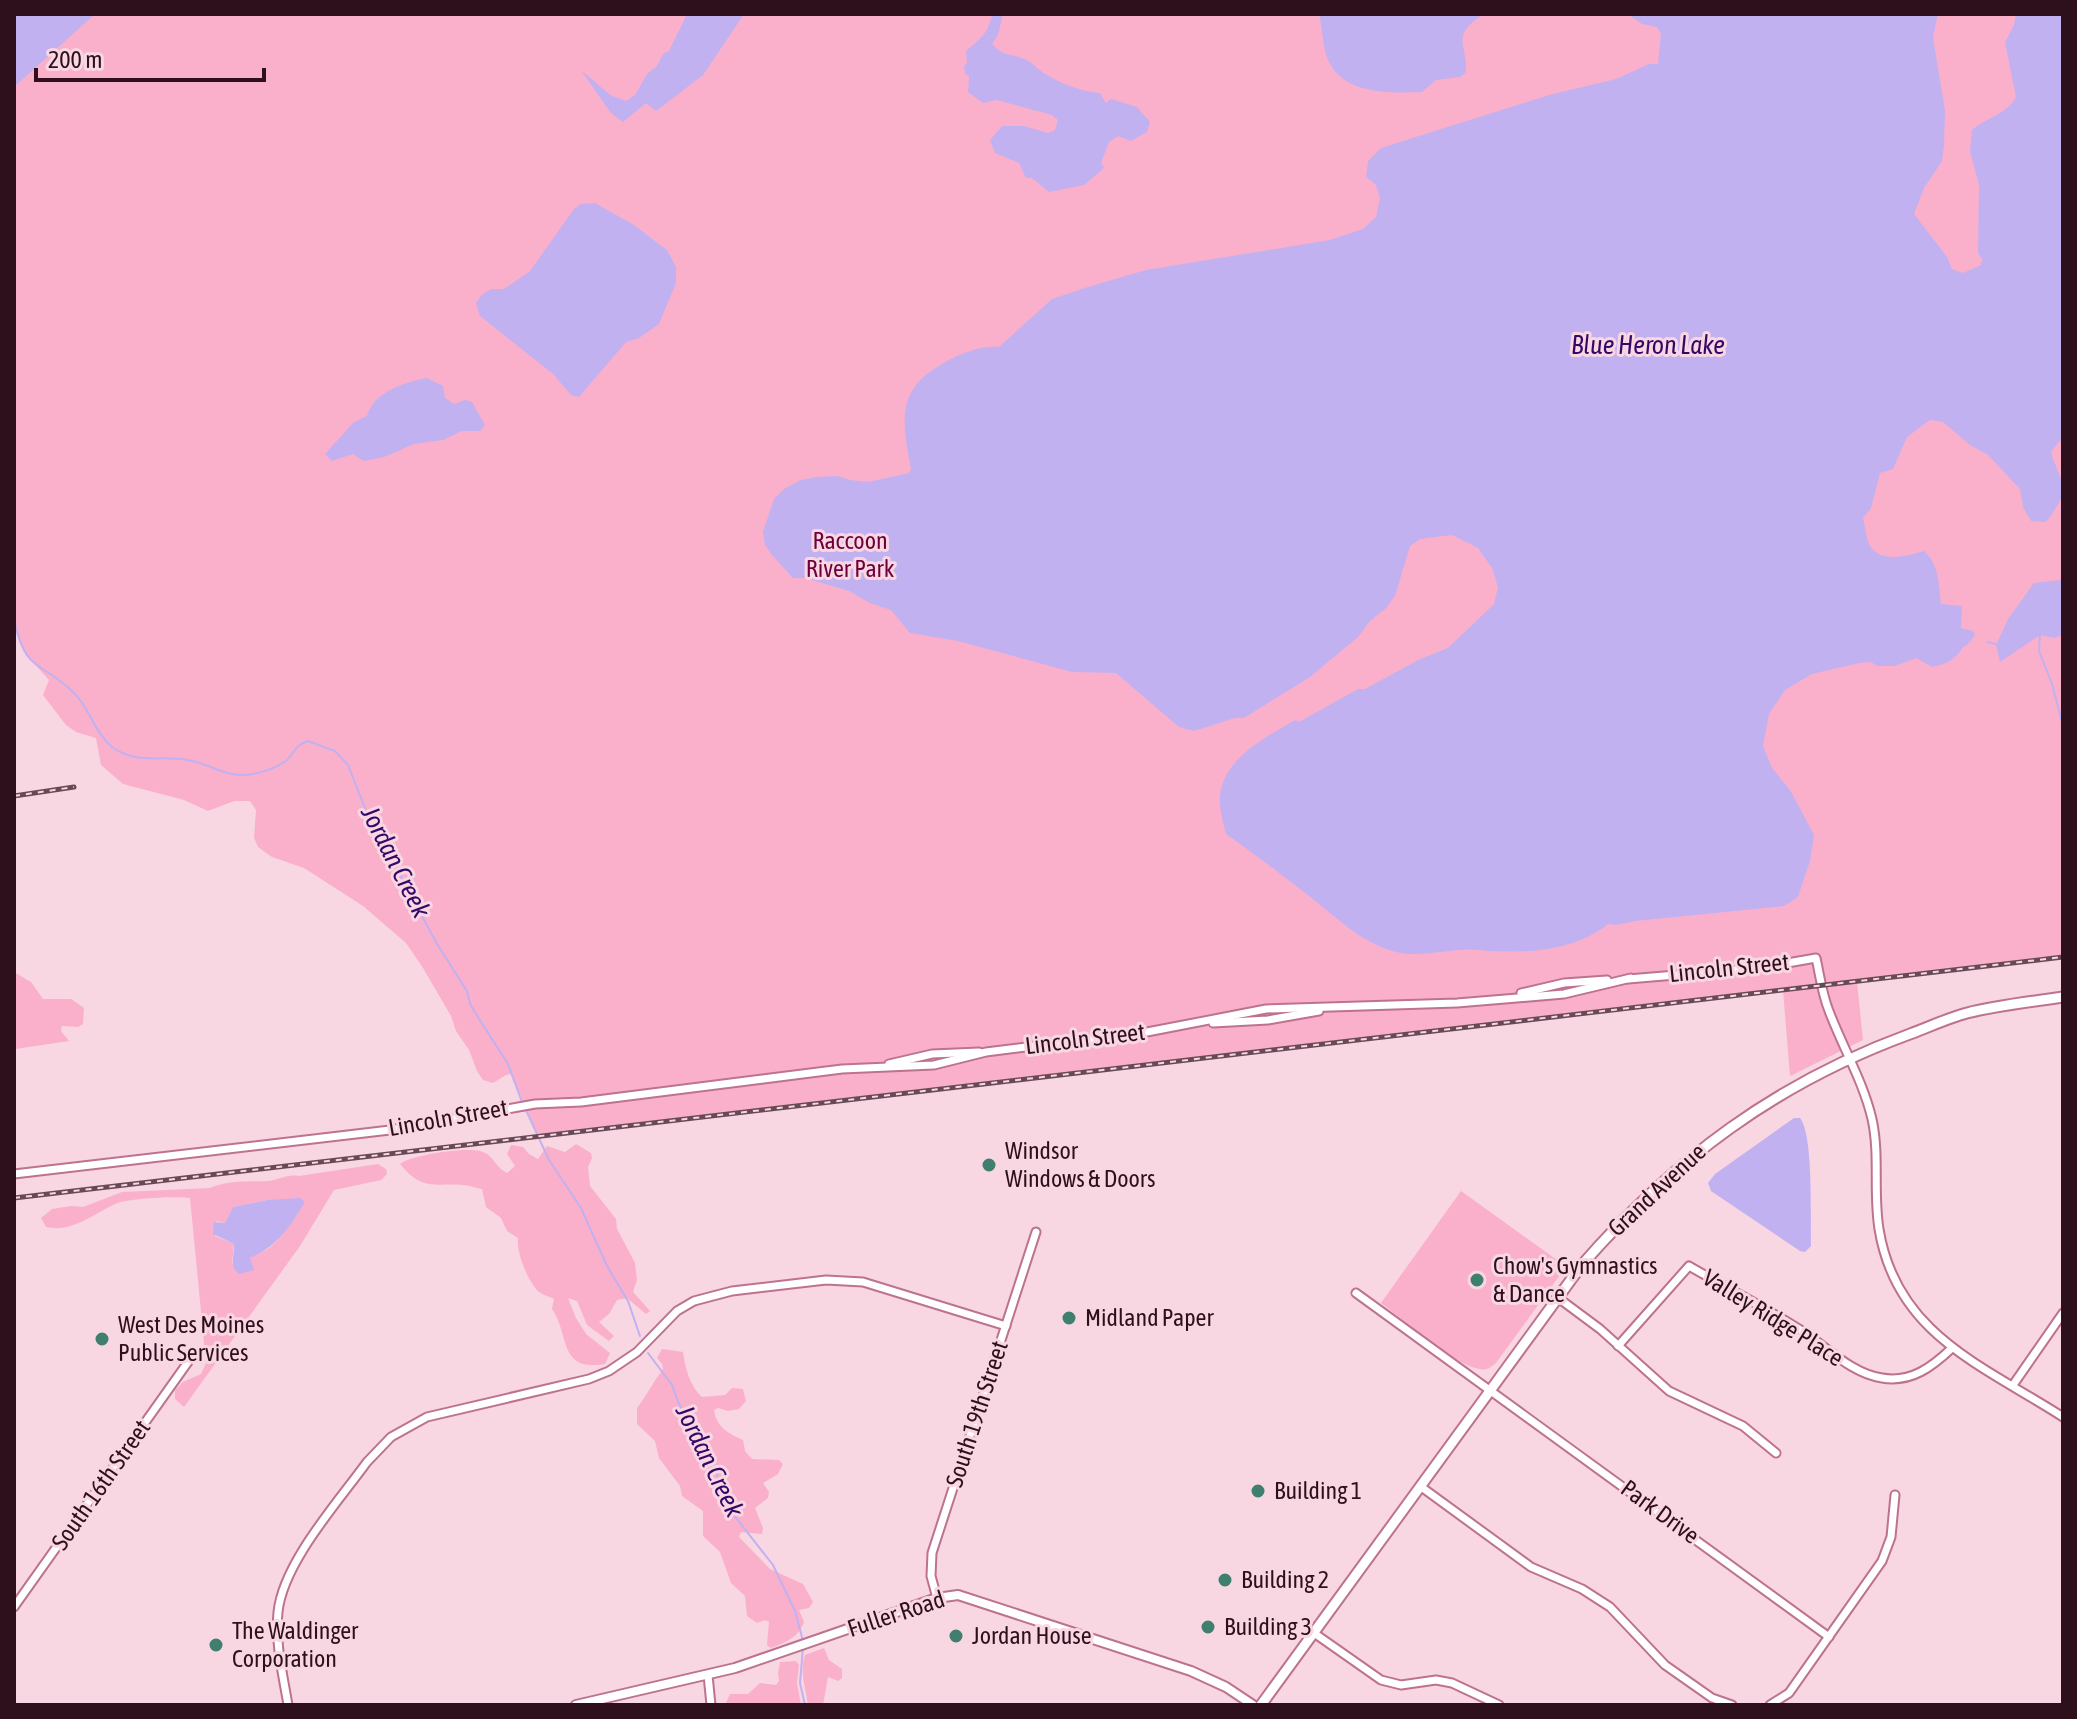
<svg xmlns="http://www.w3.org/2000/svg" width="2077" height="1719" font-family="'Asap Condensed',sans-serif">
  <rect width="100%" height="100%" fill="#f8d6e2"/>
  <!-- green -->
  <g fill="#fab0cb" fill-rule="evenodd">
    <path d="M63,14h2000v943l-206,25 6,58 -73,36 -7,-86 -1237,146 -9,-3 -26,-59 -5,1 -13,8 -10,-3 -6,-9 -8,-21 -13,-19 -5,-15 -28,-48 -17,-25 -43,-37 -59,-38 -32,-11 -14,-10 -4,-9 2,-28 -6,-9h-16l-26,10 -24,-11 -61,-16 -22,-19 -5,-27 -20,-6 -10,-7 -23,-30 6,-15c-22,-25 -28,-27 -35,-60v-558z"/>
    <polygon points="14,972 31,982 43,999 71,999 84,1008 83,1024 78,1027 62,1026 61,1031 69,1041 15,1049"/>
    <path d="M576,1144l15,9 1,5 -4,9 2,19 26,33 1,10 18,34 2,17 -4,12 17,19 -4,3 -19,-16 -10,2 -8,14 -10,8 15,14 -5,5 -22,-16 -10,-24 -9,-3 8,20 10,16 24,19 -5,11c-47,8 -35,-29 -53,-55l2,-10c-5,-3 -13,-4 -17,-9 -10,-11 -21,-39 -19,-52l-11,-7 -6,-13 -15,-11 -4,-18c-7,-1 -13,-4 -19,-4 -29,-2 -41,6 -63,-21 11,-9 70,-18 83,-12 11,4 13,16 24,21l8,-7 -8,-12 4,-9 12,2 6,7 9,5 9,-13 18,6z"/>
    <path d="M378,1164l8,5 1,5 -6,6 -47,10 -34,56 -116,161 -9,-8v-9l8,-8 18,-8 5,-11 -16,-165c-13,-2 -63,0 -75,6 -22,10 -43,29 -69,23l-5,-9 11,-9 19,-3 12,1 39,-15 88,-4c19,-8 38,-6 58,-7 11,-1 19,-7 31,-5zM267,1200h14l17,14c-19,23 -18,31 -48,44l3,10 -21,-4 2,-20 -19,-8 1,-15 9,2 8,-16z"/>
    <path d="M1461,1191l103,74 -4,10 -64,88c-5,4 -9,8 -17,6 -24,-4 -77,-50 -98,-66z"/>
    <path d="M662,1349l21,3c2,15 7,35 19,45l23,-2 7,-7 11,1 3,12 -7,8 -11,2 -10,-3 -4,2c3,18 14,23 29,30l2,11 7,8 27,1 4,4 -5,10 -15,9 6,9 -1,6 -13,10 8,20 -1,6 -21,-2 -2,5 31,32 33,15 10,18 -4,6 -10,2 5,12c-6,16 -18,20 -33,26l-4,-3 2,-23 -4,-2 -8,3 -10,-7 -2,-20 -14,-13 -11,-31 -17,-16v-25l-21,-15 -2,-10 -21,-28 -4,-17 -18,-17v-16c10,-13 16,-26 26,-39l-1,-5 -5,-6z"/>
    <path d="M824,1648l5,12 13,9v9l-4,3 -10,-4 -5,28h-15c-2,-18 -9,-32 -3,-50z"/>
    <polygon points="796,1661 799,1665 797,1683 801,1705 725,1705 730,1694 748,1694 760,1683 776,1685 779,1681 778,1673 780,1662"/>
  </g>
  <!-- water -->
  <g fill="#c1b1f1">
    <polygon points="14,14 95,14 14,87"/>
    <polygon points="687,14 744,14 703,75 656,111 646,103 623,122 610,112 581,70 610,95 626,101 635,95 647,74 657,66 663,54 669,51"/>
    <path d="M992,14h11l-5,21 -6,9c13,14 20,9 34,16 8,3 13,11 21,15 15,9 36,17 53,18l6,10 5,-4 26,8 13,15 -3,10 -16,9 -13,-5 -9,6 -8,21 3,5 -20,17 -35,7 -17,-14h-6l-7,-15 -24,-10 -5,-13 12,-14h22l24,7 7,-3 3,-10 -6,-5 -55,-15 -14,3 -15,-11 1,-16 -4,-2 -1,-8 3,-3 -1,-12c13,-11 23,-18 26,-37z"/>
    <path d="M1319,14h165c-35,22 -16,30 -18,58l-6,5 -24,3 -14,12c-31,1 -75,3 -92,-28 -8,-13 -7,-35 -11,-50z"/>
    <path d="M1628,14h310l-5,23 12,74 -1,35 -2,15 -18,27 -10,26 33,43 5,12 11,4 18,-8 1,-6 -4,-6 1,-68 -9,-34 2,-21c15,-13 34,-15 44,-33l-11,-55 9,-17 2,-11h47v423l-12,15c12,38 22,34 -5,70l-15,-1 -8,-14 -3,-18 -32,-34 -18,-10 -27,-23 -13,-2 -23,17 -14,32 -13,4 -9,35 -8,10c2,7 3,19 6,26 10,20 38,12 55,7 15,13 15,34 17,53l21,2 -1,22 12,3 2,4 -8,10 -4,2c-8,13 -16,17 -31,20l-16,-9 -21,8h-18l-6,-4 -12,1 -47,11 -27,16 -16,24 -6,32 9,22 18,22 24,45 -4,26 -12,36 -14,9 -149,15 -19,4 -8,-1c-34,28 -86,30 -128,26 -25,-3 -53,7 -79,3 -38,-7 -68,-39 -97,-61 -26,-20 -52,-40 -78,-58 -3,-12 -7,-26 -6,-39 5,-38 45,-57 75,-75l4,2 59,-33h7l53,-29 30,-12 46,-44 4,-17 -6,-19 -14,-20 -26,-13 -32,4 -10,7 -15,50 -9,12 -16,13 -12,16 -48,40 -66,41h-9l-41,13 -15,-4 -63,-54 -44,-1 -114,-31 -48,-8 -19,-23 -21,-7 -21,-12 -44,-13h-12l-21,-23 -7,-10 -2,-13 11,-33 10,-10 17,-9 16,-3 20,-1 13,4 18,2 41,-9 2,-4c-10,-54 -15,-82 40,-110 13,-7 33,-14 48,-12l53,-48 39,-13 55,-16 184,-30 33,-11 13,-12 4,-19 -4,-13 -10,-8 2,-16 13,-13 168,-53 67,-16 33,-15h9l3,-30 -4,-7 -15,-3z"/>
    <polygon points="595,203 634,225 667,250 676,267 676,283 659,324 639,338 626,342 579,397 571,395 553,374 480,316 476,303 482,295 491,289 504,289 530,271 574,209 581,204"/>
    <path d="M427,378l16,8 2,12 9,6 11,-4 7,2 13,23 -5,6h-18l-19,9 -29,4 -30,13 -20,4 -11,-7 -21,7 -7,-7 29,-32 13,-6c6,-24 39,-34 60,-38z"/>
    <polygon points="2063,576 2063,635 2054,638 2040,635 2000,662 1996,645 2008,619 2034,583 2061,580"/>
    <path d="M1794,1118h6c14,18 10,101 11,128l-6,6 -5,-1 -89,-60 -3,-8 7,-9z"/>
    <path d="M300,1198l5,4c-16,26 -27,44 -55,56l4,12 -15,4c-11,-8 -4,-18 -5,-30l-21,-10 1,-12 11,1 8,-16 34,-7z"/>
  </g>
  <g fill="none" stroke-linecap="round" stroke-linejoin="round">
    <!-- stream -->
    <g stroke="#c1b1f1" stroke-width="2">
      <path d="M14,620c12,54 26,40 59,72 17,16 20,38 38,54 23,19 51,9 77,14 23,4 39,19 65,14 10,-2 25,-7 34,-14 10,-9 5,-13 21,-19l27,10 13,14 19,48 70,131 30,47 3,13 11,18 27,42 14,38"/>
      <polyline points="2040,635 2039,651 2052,684 2063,726"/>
      <polyline points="1987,642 1999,645"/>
      <polyline points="525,1108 549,1160 581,1208 607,1266 628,1301 640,1336"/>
      <polyline points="648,1353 672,1385 678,1402 713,1462 726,1505 773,1565 795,1611 803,1641"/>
      <polyline points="803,1647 800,1683 805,1705"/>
    </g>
    <defs>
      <g id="minor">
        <path d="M1628,979l131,-11 57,-10c4,18 6,36 13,53 14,37 34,70 43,108 8,36 1,73 7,110 17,105 103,136 184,188"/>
        <polyline points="1521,993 1564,983 1607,980"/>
        <polyline points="1213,1023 1268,1020 1319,1011"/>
        <polyline points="889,1064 932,1054 979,1052"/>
        <polyline points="14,1174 390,1130 535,1104 581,1102 842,1069 934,1065 986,1052 1147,1032 1266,1009 1457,1003 1564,994 1631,978"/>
        <polyline points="1356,1293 1829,1637"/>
        <polyline points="1557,1297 1600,1329 1669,1391 1743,1426 1776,1453"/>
        <path d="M1618,1346l71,-80c38,22 77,42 113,65 25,16 50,43 80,47 29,5 50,-11 70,-30"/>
        <polyline points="2013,1385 2063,1313"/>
        <polyline points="1420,1486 1531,1567 1582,1589 1610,1607 1665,1665 1712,1698 1732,1705"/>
        <polyline points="937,1598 931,1576 932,1553 1036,1232"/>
        <polyline points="14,1607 188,1362"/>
        <polyline points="1314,1633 1381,1680 1401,1685 1436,1680 1452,1683 1499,1705"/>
        <polyline points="708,1675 711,1705"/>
        <path d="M288,1705c-5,-30 -13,-62 -10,-93 5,-49 60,-110 89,-150l24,-25 36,-20 162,-38 20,-8 28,-19 40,-41 17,-10 38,-10 94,-11 37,2 143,44"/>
        <polyline points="1770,1705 1789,1693 1882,1561 1891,1537 1895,1495"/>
      </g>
      <polyline id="tertiary" points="576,1705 735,1668 937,1598 958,1595 1191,1671 1226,1687 1253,1705"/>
      <path id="secondary" d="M1261,1705l320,-439c93,-107 195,-183 329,-232 19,-7 38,-16 57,-21 31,-8 64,-11 96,-16"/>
    </defs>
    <!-- minor casing -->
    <use href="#minor" stroke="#bd728f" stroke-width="11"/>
    <!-- tertiary casing -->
    <use href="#tertiary" stroke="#bd728f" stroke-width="12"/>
    <!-- secondary casing -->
    <use href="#secondary" stroke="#bd728f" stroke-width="13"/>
    <!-- minor -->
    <use href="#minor" stroke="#fff" stroke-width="7"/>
    <!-- tertiary -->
    <use href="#tertiary" stroke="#fff" stroke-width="8"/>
    <!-- secondary -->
    <use href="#secondary" stroke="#fff" stroke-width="9"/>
    <defs>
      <g id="rail">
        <polyline points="14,796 74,787"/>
        <polyline points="14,1198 2063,957"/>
      </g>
    </defs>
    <!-- rail casing -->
    <use href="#rail" stroke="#684a56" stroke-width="5"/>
    <!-- rail -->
    <use href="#rail" stroke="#f8d6e2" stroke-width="2" stroke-dasharray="6" stroke-linecap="butt"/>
  </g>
  <!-- markers -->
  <g fill="#3e7f70" stroke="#f8d6e2" stroke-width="3">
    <circle cx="989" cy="1165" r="8"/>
    <circle cx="1477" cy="1280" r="8"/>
    <circle cx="1069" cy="1318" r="8"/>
    <circle cx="102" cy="1339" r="8"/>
    <circle cx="1258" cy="1491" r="8"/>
    <circle cx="1225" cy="1580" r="8"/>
    <circle cx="1208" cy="1627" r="8"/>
    <circle cx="956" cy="1636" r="8"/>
    <circle cx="216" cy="1645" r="8"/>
  </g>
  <g text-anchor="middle" stroke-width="6" stroke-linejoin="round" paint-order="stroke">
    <!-- park labels -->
    <g font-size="24" fill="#6d003c" stroke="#f8d6e2">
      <text x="850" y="549">Raccoon<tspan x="850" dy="28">River Park</tspan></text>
    </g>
    <!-- street labels -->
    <g font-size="24" fill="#2d101c" stroke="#f8d6e2">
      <text transform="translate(1729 968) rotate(-6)" y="8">Lincoln Street</text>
      <text transform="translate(1085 1039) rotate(-7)" y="8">Lincoln Street</text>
      <text transform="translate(448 1118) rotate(-10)" y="8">Lincoln Street</text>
      <text transform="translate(1657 1190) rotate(-43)" y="8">Grand Avenue</text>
      <text transform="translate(1773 1318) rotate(32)" y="8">Valley Ridge Place</text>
      <text transform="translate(977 1414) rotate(-72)" y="8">South 19th Street</text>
      <text transform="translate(101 1485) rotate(-55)" y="8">South 16th Street</text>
      <text transform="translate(1660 1512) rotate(36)" y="8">Park Drive</text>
      <text transform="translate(896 1614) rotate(-18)" y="8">Fuller Road</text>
    </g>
    <!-- poi labels -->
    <g font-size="24" fill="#2d101c" stroke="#f8d6e2" text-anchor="start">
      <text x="1005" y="1159">Windsor<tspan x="1005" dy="28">Windows &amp; Doors</tspan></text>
      <text x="1493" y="1274">Chow's Gymnastics<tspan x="1493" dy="28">&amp; Dance</tspan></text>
      <text x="1085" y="1326">Midland Paper</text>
      <text x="118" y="1333">West Des Moines<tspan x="118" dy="28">Public Services</tspan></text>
      <text x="1274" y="1499">Building 1</text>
      <text x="1241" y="1588">Building 2</text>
      <text x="1224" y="1635">Building 3</text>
      <text x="232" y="1639">The Waldinger<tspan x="232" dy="28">Corporation</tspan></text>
      <text x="972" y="1644">Jordan House</text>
    </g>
    <!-- water labels -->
    <g font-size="26" font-style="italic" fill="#330866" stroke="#f8d6e2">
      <text x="1648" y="354">Blue Heron Lake</text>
      <text transform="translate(396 862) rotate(63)" y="9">Jordan Creek</text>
      <text transform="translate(710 1461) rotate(64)" y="9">Jordan Creek</text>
    </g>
  </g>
  <!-- border -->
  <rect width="2077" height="1719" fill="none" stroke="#2d101c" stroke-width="32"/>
  <!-- scale -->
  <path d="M36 68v12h228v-12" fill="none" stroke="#2d101c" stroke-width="4"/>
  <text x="48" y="68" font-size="24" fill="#2d101c" stroke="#f8d6e2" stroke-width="6" paint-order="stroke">200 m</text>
</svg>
